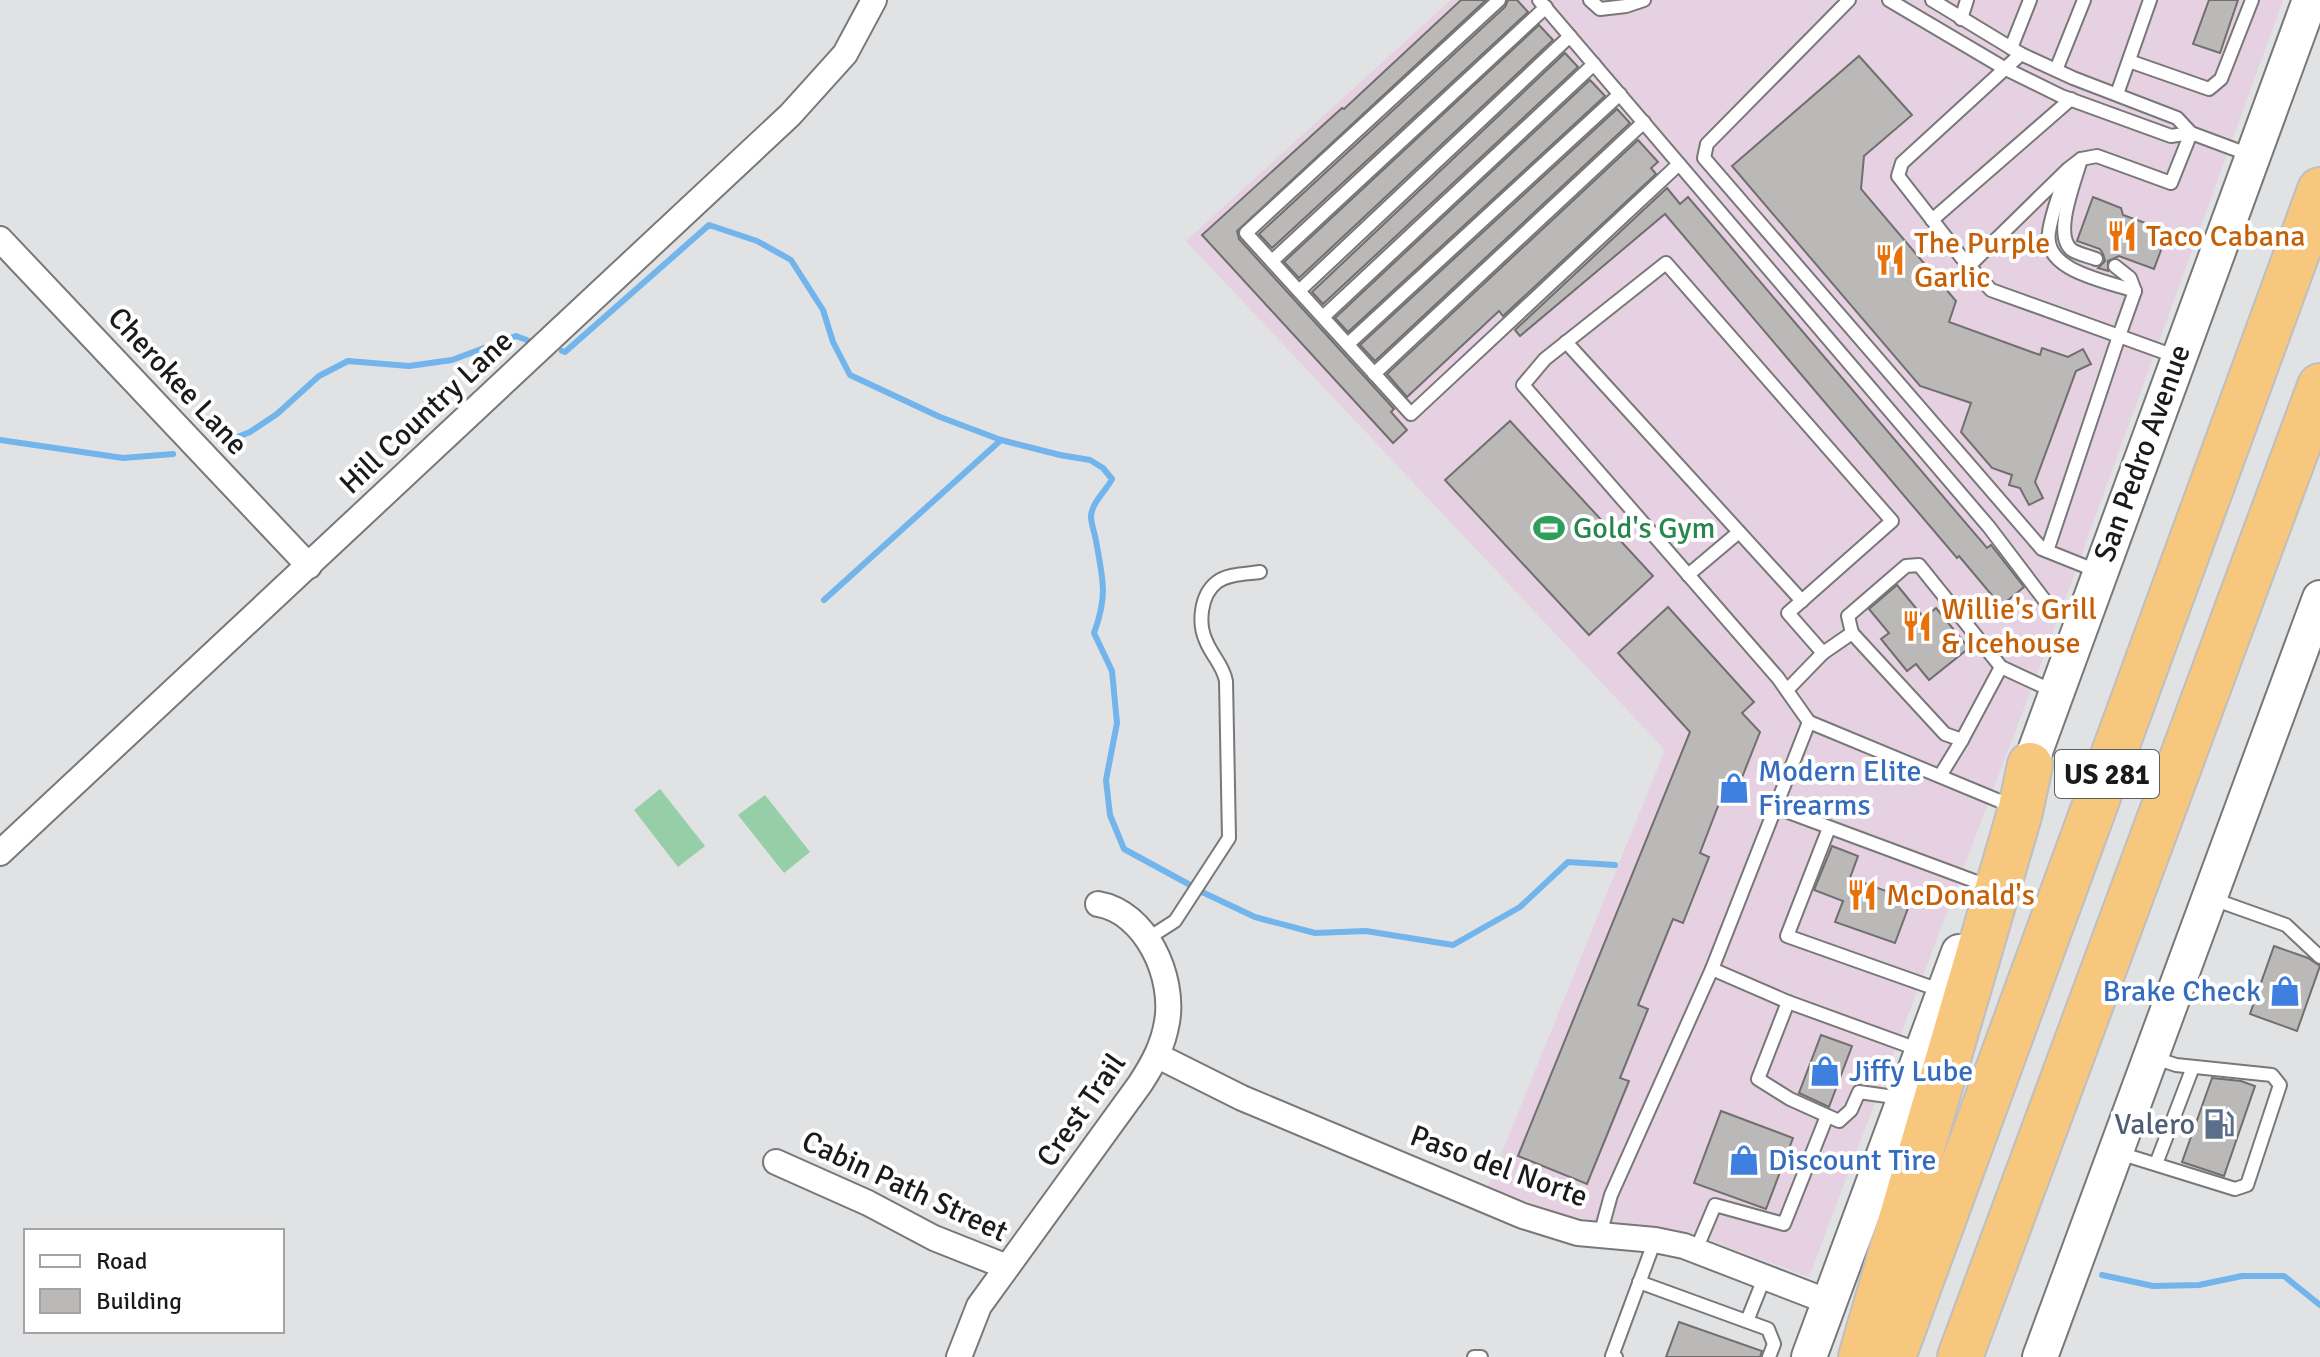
<svg xmlns="http://www.w3.org/2000/svg" width="2320" height="1357" font-family="Signika,sans-serif">
  <rect width="100%" height="100%" fill="#e1e2e3"/>
  <!-- commercial -->
  <polygon fill="#e5d1e1" points="1451,0 2283,0 2066,597 1809,1277 1712,1241 1672,1230 1570,1217 1488,1187 1665,750 1186,241"/>
  <!-- green -->
  <g fill="#95cea7">
    <polygon points="660,789 705,846 678,867 634,810"/>
    <polygon points="765,795 810,852 784,873 738,815"/>
  </g>
  <g fill="none" stroke-linecap="round" stroke-linejoin="round">
    <!-- stream -->
    <g stroke="#72b4ec" stroke-width="6">
      <path d="M562,351l3,1 144,-127 48,16 34,19 32,50 10,32 17,33 90,42 61,23 59,15 30,5 13,8 9,11c-6,12 -20,23 -21,37 0,8 4,18 5,25 7,39 12,54 -2,92l18,38 5,52 -11,57 4,35 14,34 68,37"/>
      <polyline points="0,440 123,458 173,454"/>
      <polyline points="227,441 250,432 277,414 319,376 348,361 409,366 452,360 516,336 527,340"/>
      <polyline points="824,600 1001,440"/>
      <polyline points="1202,892 1255,917 1315,933 1366,931 1453,945 1520,907 1568,862 1615,865"/>
      <polyline points="2102,1275 2153,1286 2199,1285 2242,1276 2284,1276 2320,1305"/>
    </g>
  </g>
  <!-- building -->
  <g fill="#bab9b8" stroke="#706f6e" stroke-width="2">
    <polygon points="1461,0 1486,0 1237,231 1239,239 1394,409 1391,412 1407,430 1393,443 1202,235 1342,108 1344,109"/>
    <polygon points="1508,0 1517,0 1528,12 1272,248 1259,234 1505,7"/>
    <polygon points="2209,0 2238,0 2220,53 2193,44"/>
    <polygon points="1539,25 1553,40 1299,278 1284,262"/>
    <polygon points="1565,53 1578,67 1323,304 1312,292"/>
    <polygon points="1859,56 1912,115 1864,156 1861,189 1956,301 1949,322 2040,355 2042,348 2068,357 2083,349 2091,364 2076,371 2035,482 2043,498 2029,505 2020,488 2009,485 2012,475 1992,468 1961,432 1971,403 1920,386 1732,166"/>
    <polygon points="1590,80 1605,96 1348,332 1335,318"/>
    <polygon points="1617,109 1630,123 1375,361 1360,345"/>
    <polygon points="1638,140 1658,162 1651,168 1656,174 1503,316 1499,311 1407,397 1387,374"/>
    <polygon points="1667,188 1680,204 1688,197 1987,548 1991,545 2024,587 2001,606 1959,556 1957,558 1665,214 1520,336 1515,330"/>
    <polygon points="2093,197 2121,208 2123,215 2168,231 2154,269 2119,256 2108,261 2108,271 2098,268 2105,261 2103,254 2100,249 2077,241"/>
    <polygon points="1510,421 1653,576 1589,635 1445,480"/>
    <polygon points="1897,585 1924,618 1936,608 1969,648 1929,680 1916,664 1907,671 1881,639 1889,633 1869,609"/>
    <polygon points="1668,607 1754,702 1742,713 1760,732 1739,785 1728,780 1700,853 1709,857 1683,923 1673,919 1638,1005 1648,1009 1620,1078 1629,1081 1587,1184 1518,1156 1690,732 1618,653"/>
    <polygon points="1832,846 1858,856 1850,878 1911,900 1895,943 1835,922 1843,901 1814,890"/>
    <polygon points="2274,946 2308,958 2320,966 2297,1031 2250,1014"/>
    <polygon points="1821,1035 1852,1046 1829,1107 1799,1093"/>
    <polygon points="2212,1078 2241,1081 2255,1086 2224,1176 2182,1162"/>
    <polygon points="1721,1111 1793,1138 1766,1209 1694,1183"/>
    <polygon points="1679,1322 1762,1351 1760,1357 1666,1357"/>
  </g>
  <g fill="none" stroke-linecap="round" stroke-linejoin="round">
    <defs>
      <g id="lane">
        <polyline points="1499,0 1246,233 1411,414 1679,164"/>
        <polyline points="1539,0 1989,527 2049,606 2081,620"/>
        <polyline points="1590,0 1600,9 1626,6 1644,0"/>
        <polyline points="1849,0 1707,144 1704,158 2042,549 2097,571"/>
        <polyline points="1889,0 2004,68 2061,96 2171,136 2191,133"/>
        <polyline points="1932,0 2021,54 2073,78 2177,118 2191,133 2250,155"/>
        <polyline points="1961,19 1967,0"/>
        <polyline points="2011,48 2030,0"/>
        <polyline points="2021,54 1902,163 1898,176 1962,258 1991,290 2119,336 2047,551"/>
        <polyline points="2129,61 2209,89 2221,79 2252,0"/>
        <polyline points="2056,70 2084,0"/>
        <polyline points="2117,94 2150,0"/>
        <path d="M2081,159c-5,20 -29,76 -9,91 6,4 16,6 24,9"/>
        <path d="M2067,171c-6,19 -15,40 -18,61 -7,39 57,49 86,59l-16,45 58,21"/>
        <polyline points="1932,220 2071,99"/>
        <polyline points="1272,261 1546,7"/>
        <polyline points="1969,266 2068,169 2081,159 2097,156 2171,183 2191,133"/>
        <polyline points="2115,266 2130,278 2135,291"/>
        <polyline points="1299,291 1570,36"/>
        <polyline points="1323,317 1594,64"/>
        <polyline points="1566,342 1802,601"/>
        <polyline points="1348,344 1620,94"/>
        <polyline points="1374,374 1644,122"/>
        <polyline points="1688,575 1739,532"/>
        <polyline points="1852,633 1848,616 1906,566 1919,565 2001,667"/>
        <polyline points="1787,690 1823,653"/>
        <polyline points="1809,722 1778,678 1523,385 1545,359 1666,263 1892,521 1788,613 1823,653 1852,633 1945,734 1962,740 2001,667 2055,692"/>
        <polyline points="1940,776 1962,740"/>
        <polyline points="1775,807 1985,885"/>
        <polyline points="1829,828 1787,936 1942,991"/>
        <polyline points="2213,899 2286,925 2320,957"/>
        <path d="M1147,939l28,-18 54,-83 -3,-157c-3,-16 -14,-25 -20,-40 -8,-17 -6,-46 11,-59 11,-8 29,-8 43,-10"/>
        <polyline points="1712,969 1788,1002 1920,1050"/>
        <polyline points="1788,1002 1758,1079 1790,1099 1839,1121 1851,1110 1859,1092 1901,1098"/>
        <polyline points="2119,1153 2235,1189 2247,1185 2280,1085 2272,1075 2176,1065 2152,1057"/>
        <polyline points="2156,1164 2193,1067"/>
        <polyline points="1600,1235 1611,1195 1712,969 1809,722 2014,807"/>
        <polyline points="1696,1250 1715,1205 1784,1224 1827,1116"/>
        <polyline points="1639,1282 1768,1329 1774,1344 1769,1357"/>
        <polyline points="1747,1321 1765,1276"/>
        <polyline points="1474,1357 1481,1357"/>
        <polyline points="1616,1357 1612,1356 1655,1240"/>
      </g>
      <g id="street">
        <polyline points="0,239 309,566"/>
        <polyline points="0,853 790,115 845,54 874,0"/>
        <polyline points="1158,1056 1242,1098 1523,1216 1578,1233 1655,1240 1684,1246 1829,1302"/>
        <polyline points="776,1162 868,1203 934,1238 1007,1267"/>
        <path d="M959,1357l20,-51 161,-222c13,-20 23,-38 27,-62 8,-45 -21,-110 -69,-118"/>
      </g>
      <g id="secondary">
        <polyline points="2022,787 2310,0"/>
        <polyline points="1809,1357 1959,952"/>
        <polyline points="2040,1357 2320,598"/>
      </g>
      <g id="highway">
        <polyline points="1861,1357 2020,812 2030,765"/>
        <polyline points="1893,1357 2320,190"/>
        <polyline points="1960,1357 2320,386"/>
      </g>
    </defs>
    <!-- lane casing -->
    <use href="#lane" stroke="#787879" stroke-width="16"/>
    <!-- street casing -->
    <use href="#street" stroke="#787879" stroke-width="28"/>
    <!-- secondary casing -->
    <use href="#secondary" stroke="#787879" stroke-width="38"/>
    <!-- highway casing -->
    <use href="#highway" stroke="#bfbfbf" stroke-width="48"/>
    <!-- lane -->
    <use href="#lane" stroke="#fff" stroke-width="12"/>
    <!-- street -->
    <use href="#street" stroke="#fff" stroke-width="24"/>
    <!-- secondary -->
    <use href="#secondary" stroke="#fff" stroke-width="34"/>
    <!-- highway -->
    <use href="#highway" stroke="#f7c77d" stroke-width="44"/>
  </g>
  <!-- icons -->
  <defs>
    <symbol id="restaurant-bare" viewBox="-9 -9 18 18"><path d="M-5-6h1v4h1v-4h1v4h1v-4h1v5L-1.5 .5V6h-2V.5L-5-1ZM5-6V6H3V1.5H1.5Q1.5-4 5-6Z" fill="#e8710a" stroke="#fff" stroke-width="2.5" paint-order="stroke"/></symbol>
    <symbol id="stadium-bare" viewBox="-9 -9 18 18"><path d="M0-5a6.5 5 0 1 0 0 10a6.5 5 0 1 0 0-10ZM-3.5-1.8h7v3.6h-7Z" fill="#2e9e5b" stroke="#fff" stroke-width="2.5" paint-order="stroke"/></symbol>
    <symbol id="shop-bare" viewBox="-9 -9 18 18"><path d="M-5-2.5h2.3a2.7 3.5 0 0 1 5.4 0H5L5.5 6h-11ZM-1.5-2.5h3a1.5 2.3 0 0 0-3 0Z" fill="#3f7fe0" stroke="#fff" stroke-width="2.5" paint-order="stroke"/></symbol>
    <symbol id="fuel-bare" viewBox="-9 -9 18 18"><path d="M-5.5-6h7V0h2V4h1.3V-2.5L3-4.5l.8-.8L6-3V5H2.5V1h-1V6h-7ZM-4.2-4.7v3.2H.2V-4.7Z" fill="#5c6f8a" stroke="#fff" stroke-width="2.5" paint-order="stroke"/></symbol>
  </defs>
  <g fill-rule="evenodd">
    <use href="#restaurant-bare" x="2100" y="214" width="44" height="44"/>
    <use href="#restaurant-bare" x="1868" y="238" width="44" height="44"/>
    <use href="#stadium-bare" x="1527" y="506" width="44" height="44"/>
    <use href="#restaurant-bare" x="1895" y="604" width="44" height="44"/>
    <use href="#shop-bare" x="1712" y="766" width="44" height="44"/>
    <use href="#restaurant-bare" x="1840" y="873" width="44" height="44"/>
    <use href="#shop-bare" x="2263" y="969" width="44" height="44"/>
    <use href="#shop-bare" x="1803" y="1049" width="44" height="44"/>
    <use href="#fuel-bare" x="2197" y="1102" width="44" height="44"/>
    <use href="#shop-bare" x="1722" y="1138" width="44" height="44"/>
  </g>
  <g text-anchor="middle" stroke-width="8" stroke-linejoin="round" paint-order="stroke">
    <!-- shield labels -->
    <rect fill="#fff" stroke="#5f5f5f" stroke-width="2" x="2055" y="750" width="104" height="48" rx="6"/>
    <g font-size="28" font-weight="bold" fill="#1a1a1a">
      <text x="2107" y="784">US 281</text>
    </g>
    <!-- food labels -->
    <g font-size="30" fill="#c56008" stroke="#fff" text-anchor="start">
      <text x="2146" y="246">Taco Cabana</text>
      <text x="1914" y="253">The Purple<tspan x="1914" dy="34">Garlic</tspan></text>
      <text x="1941" y="619">Willie's Grill<tspan x="1941" dy="34">&amp; Icehouse</tspan></text>
      <text x="1886" y="905">McDonald's</text>
    </g>
    <!-- street labels -->
    <g font-size="30" fill="#1a1a1a" stroke="#fff">
      <text transform="translate(178 381) rotate(47)" y="10">Cherokee Lane</text>
      <text transform="translate(426 412) rotate(-43)" y="10">Hill Country Lane</text>
      <text transform="translate(2142 453) rotate(-70)" y="10">San Pedro Avenue</text>
      <text transform="translate(1081 1110) rotate(-55)" y="10">Crest Trail</text>
      <text transform="translate(1499 1166) rotate(20)" y="10">Paso del Norte</text>
      <text transform="translate(905 1186) rotate(25)" y="10">Cabin Path Street</text>
    </g>
    <!-- leisure labels -->
    <g font-size="30" fill="#27864d" stroke="#fff" text-anchor="start">
      <text x="1573" y="538">Gold's Gym</text>
    </g>
    <!-- shop labels -->
    <g font-size="30" fill="#366cbe" stroke="#fff" text-anchor="start">
      <text x="1758" y="781">Modern Elite<tspan x="1758" dy="34">Firearms</tspan></text>
      <text x="2261" y="1001" text-anchor="end">Brake Check</text>
      <text x="1849" y="1081">Jiffy Lube</text>
      <text x="1768" y="1170">Discount Tire</text>
    </g>
    <!-- service labels -->
    <g font-size="30" fill="#4e5e75" stroke="#fff" text-anchor="end">
      <text x="2195" y="1134">Valero</text>
    </g>
  </g>
  <!-- legend -->
  <rect x="24" y="1229" width="260" height="104" fill="#ffffff" stroke="#a3a3a3" stroke-width="2"/>
  <rect x="40" y="1255" width="40" height="12" fill="#ffffff" stroke="#a3a3a3" stroke-width="2"/>
  <text x="96" y="1269" font-size="24" fill="#1a1a1a">Road</text>
  <rect x="40" y="1289" width="40" height="24" fill="#bab9b8" stroke="#a3a3a3" stroke-width="2"/>
  <text x="96" y="1309" font-size="24" fill="#1a1a1a">Building</text>
</svg>
